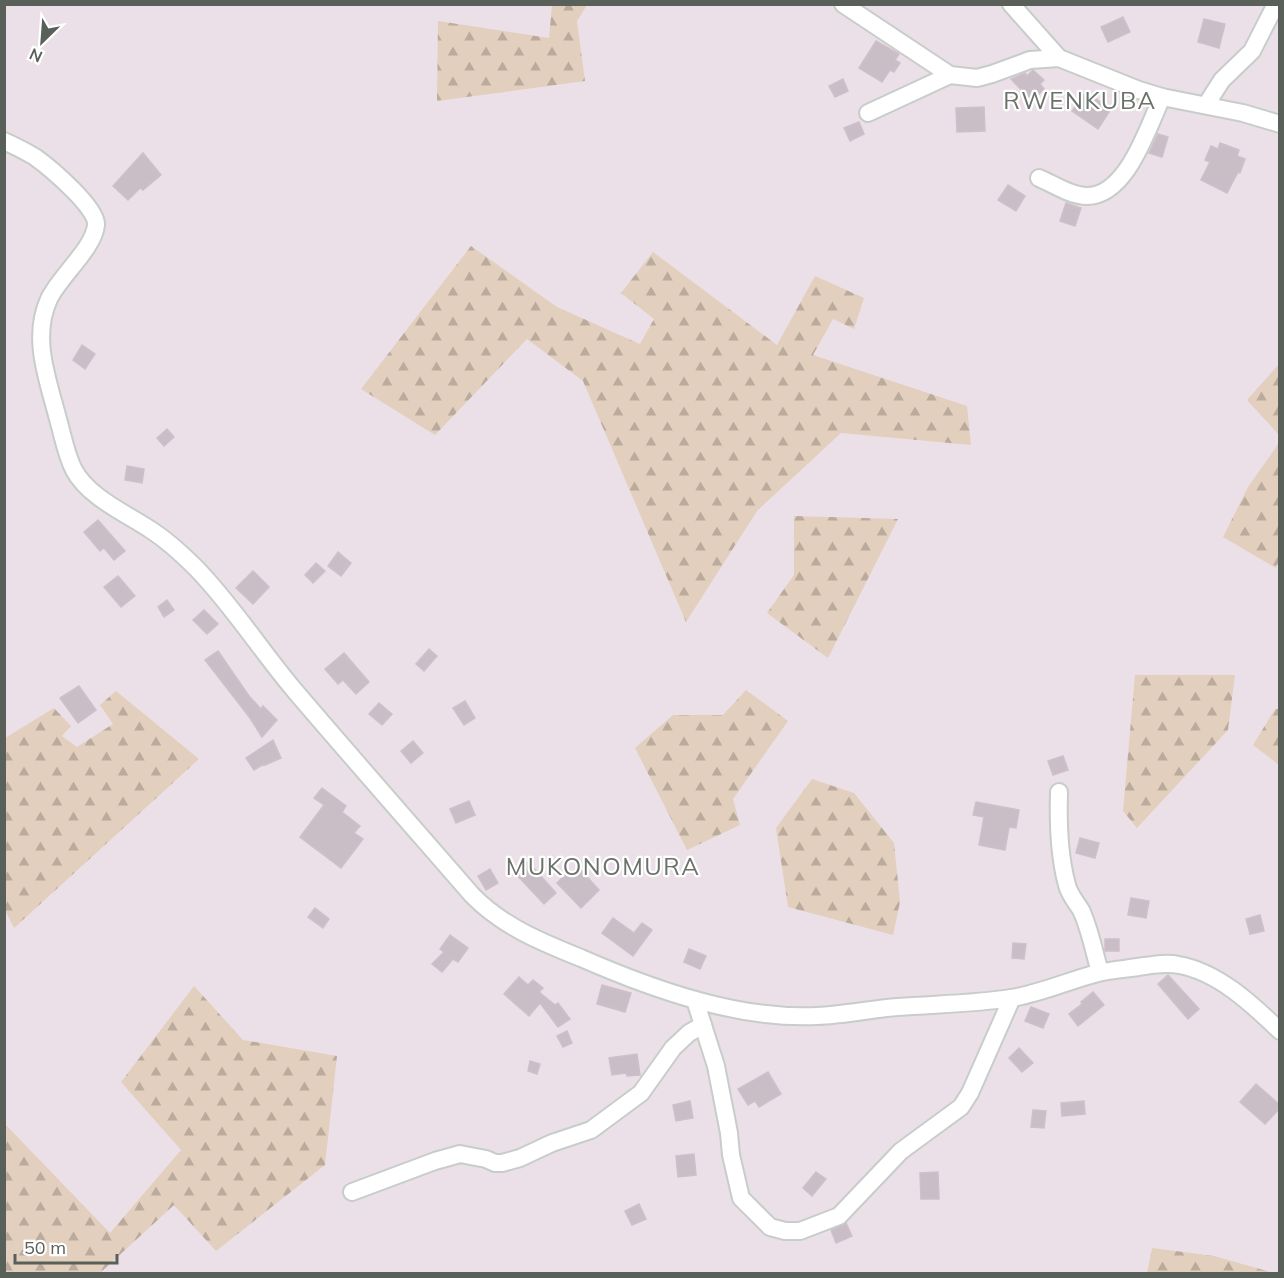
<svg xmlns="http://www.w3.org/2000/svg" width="1284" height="1278" font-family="Mulish,sans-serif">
  <defs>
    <pattern id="forest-firs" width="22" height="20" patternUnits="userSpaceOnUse" patternTransform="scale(1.5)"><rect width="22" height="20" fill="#e2cfbd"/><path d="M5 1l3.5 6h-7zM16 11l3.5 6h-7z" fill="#baab9d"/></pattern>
  </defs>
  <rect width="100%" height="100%" fill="#ebe0e8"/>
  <!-- forest -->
  <g fill="url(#forest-firs)">
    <polygon points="552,5 587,5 577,21 585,81 437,101 438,21 549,38"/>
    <polygon points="471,246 557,307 640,344 654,319 621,293 653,252 777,345 815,276 864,298 854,329 833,319 813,355 967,406 971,445 841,433 757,511 686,622 583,381 527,339 435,435 361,389"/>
    <polygon points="1279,364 1279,435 1247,400"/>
    <polygon points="1279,443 1280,559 1276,568 1223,537 1248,487"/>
    <polygon points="794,516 898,519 828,658 767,613 794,575"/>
    <polygon points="1135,675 1235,675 1228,730 1137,828 1123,811"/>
    <polygon points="746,690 788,721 733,799 740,825 687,850 635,748 673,715 723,715"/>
    <polygon points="116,691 199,759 14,928 4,908 5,738 54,708 71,726 62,736 77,747 113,724 100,705"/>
    <polygon points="1275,709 1279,709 1279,765 1253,745"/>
    <polygon points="812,779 854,793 894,843 900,902 893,935 788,907 776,828"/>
    <polygon points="194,986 243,1040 337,1056 325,1165 216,1251 174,1205 100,1273 5,1273 5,1124 110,1233 181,1150 121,1082"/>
    <polygon points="1152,1248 1214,1256 1274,1273 1147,1273"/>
  </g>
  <!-- building -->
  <g fill="#c9bec6" stroke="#cfbfcc" stroke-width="1.5">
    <polygon points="1123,17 1130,32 1108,42 1101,27"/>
    <polygon points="1204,19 1225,24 1219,48 1198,42"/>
    <polygon points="876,41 899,54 895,60 900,63 894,72 890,70 882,82 859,68"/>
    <polygon points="1033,70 1044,80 1040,84 1044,89 1032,101 1011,79 1025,73 1027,76"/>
    <polygon points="843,79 848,91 835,97 829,86"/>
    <polygon points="1086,92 1111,109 1098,129 1072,111"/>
    <polygon points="984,107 985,131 957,132 956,108"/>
    <polygon points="859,122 864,134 850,141 844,128"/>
    <polygon points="1158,134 1168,137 1162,157 1149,153"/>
    <polygon points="1220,143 1239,150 1237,156 1245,159 1240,173 1238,172 1227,193 1201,180 1210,162 1205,160 1211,146 1218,149"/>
    <polygon points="143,153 161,175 143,190 140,188 128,200 113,186"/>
    <polygon points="1008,185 1025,196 1016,211 998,200"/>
    <polygon points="1066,203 1081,208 1075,226 1060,221"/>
    <polygon points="82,345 95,354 85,369 73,360"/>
    <polygon points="167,429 174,437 164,446 157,438"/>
    <polygon points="127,466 144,469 142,483 125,480"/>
    <polygon points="98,520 125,551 114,560 104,548 100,551 84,532"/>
    <polygon points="338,552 351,563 341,576 328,566"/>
    <polygon points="316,563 325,571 313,583 305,575"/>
    <polygon points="253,571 269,587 253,604 236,588"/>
    <polygon points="118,576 135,596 121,607 104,587"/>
    <polygon points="167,600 174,610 164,617 158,607"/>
    <polygon points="204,610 218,624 207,634 193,620"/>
    <polygon points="429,649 437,656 424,671 416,664"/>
    <polygon points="218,651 249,696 261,709 263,706 277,720 262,737 250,718 205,660"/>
    <polygon points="344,653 369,682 356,694 343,680 338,684 325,669"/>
    <polygon points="79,686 96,710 78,723 60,698"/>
    <polygon points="465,701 475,718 464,725 453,708"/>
    <polygon points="379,703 392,714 382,725 369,714"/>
    <polygon points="273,740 281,758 265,765 264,764 254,770 246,758"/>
    <polygon points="413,741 423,753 411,763 401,751"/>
    <polygon points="1063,756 1068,770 1053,775 1048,761"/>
    <polygon points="322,788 346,806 342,812 360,826 354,833 363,839 341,868 300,837 324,805 314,798"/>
    <polygon points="469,801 475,815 456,823 450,809"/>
    <polygon points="976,802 1019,810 1016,828 1009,827 1005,850 979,845 984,817 973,815"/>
    <polygon points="1080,838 1099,843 1095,858 1076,853"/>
    <polygon points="528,862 556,893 544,904 515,873"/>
    <polygon points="490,869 498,883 486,890 478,876"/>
    <polygon points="581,870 599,890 581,908 557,883 568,872 573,878"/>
    <polygon points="1131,898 1149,901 1146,918 1128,915"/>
    <polygon points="315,908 329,919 323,928 308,917"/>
    <polygon points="1260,915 1264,931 1250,934 1246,919"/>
    <polygon points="613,918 634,933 642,923 652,930 633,956 602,933"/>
    <polygon points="450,935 468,948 458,962 453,959 442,972 432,964 444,952 440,949"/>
    <rect x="1105" y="939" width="14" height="12"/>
    <polygon points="1013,943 1026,944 1024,959 1012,958"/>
    <polygon points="689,949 706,956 700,969 684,962"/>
    <polygon points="1168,975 1199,1009 1188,1019 1158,984"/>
    <polygon points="519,977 528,985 533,980 543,988 539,992 555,1005 558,1003 570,1019 558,1027 540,1003 529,1016 504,994"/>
    <polygon points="602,985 631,993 625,1012 597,1004"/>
    <polygon points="1093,992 1104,1005 1078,1026 1069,1014 1082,1004 1081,1002"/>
    <polygon points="1031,1007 1049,1014 1043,1028 1025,1021"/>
    <polygon points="567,1031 572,1043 563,1047 557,1036"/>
    <polygon points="1019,1048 1033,1063 1022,1072 1009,1058"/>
    <polygon points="637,1054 640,1075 627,1076 626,1073 612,1075 609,1058"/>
    <polygon points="530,1061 540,1064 537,1074 528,1071"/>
    <polygon points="768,1072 781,1094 759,1107 755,1101 748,1105 738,1089"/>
    <polygon points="1256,1084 1280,1105 1280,1108 1265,1124 1240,1102"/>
    <polygon points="690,1101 693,1118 676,1121 673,1105"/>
    <polygon points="1084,1101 1085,1114 1062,1116 1061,1103"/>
    <polygon points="1033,1110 1046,1111 1044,1128 1031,1127"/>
    <polygon points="694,1154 696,1175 678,1177 676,1156"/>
    <polygon points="816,1172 826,1179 812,1196 803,1188"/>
    <polygon points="938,1172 939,1199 921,1199 920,1173"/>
    <polygon points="639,1204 646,1219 632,1225 625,1211"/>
    <polygon points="846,1223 852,1236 836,1243 831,1230"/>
  </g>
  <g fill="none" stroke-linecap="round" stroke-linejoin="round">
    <defs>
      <g id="minor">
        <polyline points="843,4 950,75 977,78 992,74 1030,60 1059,58 1139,90 1162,97 1243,113 1280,124"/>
        <polyline points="1011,4 1059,58"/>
        <polyline points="1206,105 1222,80 1252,51 1276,4"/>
        <polyline points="868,113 950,75"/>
        <path d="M4,141c11,5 21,10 31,16 14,10 63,51 61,68 -2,23 -36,51 -47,74 -18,39 -1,81 9,120 5,17 8,36 16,51 14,27 53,44 77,60 17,11 31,24 45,38 37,38 65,83 99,123 58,68 118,136 177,204 30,31 69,47 109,63 71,31 157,62 236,58 27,-1 54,-7 81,-9 37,-3 76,-3 113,-9 28,-4 59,-18 87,-25 13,-3 27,-4 40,-6 14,-2 27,-5 41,-2 39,7 73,39 101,66"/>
        <path d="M1039,178c14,6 32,18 48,18 40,0 61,-69 75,-99"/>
        <path d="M1059,792c-1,31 0,64 8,93 2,9 9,17 14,25 9,19 13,42 19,62"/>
        <polyline points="695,1000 716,1066 729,1133 731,1155 741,1198 770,1227 785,1231 800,1231 839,1216 901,1151 961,1107 970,1093 1012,998"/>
        <polyline points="352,1192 435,1161 460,1154 486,1159 495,1163 502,1163 520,1158 552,1143 591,1130 641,1093 673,1048 689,1033 703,1025"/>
      </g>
    </defs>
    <!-- minor casing -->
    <use href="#minor" stroke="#c7cdc8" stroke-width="20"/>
    <!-- minor -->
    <use href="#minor" stroke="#fff" stroke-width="16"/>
  </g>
  <g text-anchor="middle" stroke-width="4.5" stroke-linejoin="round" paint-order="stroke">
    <!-- quarter labels -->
    <g font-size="24" letter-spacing="1.5" fill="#6a726a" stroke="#fff">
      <text x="1080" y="109">RWENKUBA</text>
      <text x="603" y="875">MUKONOMURA</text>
    </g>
  </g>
  <!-- border -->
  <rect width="1284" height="1278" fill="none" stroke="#596059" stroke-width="12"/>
  <!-- north arrow -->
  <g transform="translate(42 42) rotate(205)" stroke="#ffffff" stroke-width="4.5" paint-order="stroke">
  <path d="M0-4.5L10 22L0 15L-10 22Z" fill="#596059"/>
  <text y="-9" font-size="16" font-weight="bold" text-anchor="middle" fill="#596059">N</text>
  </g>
  <!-- scale -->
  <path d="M15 1254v9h102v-9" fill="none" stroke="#596059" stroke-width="3"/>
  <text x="24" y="1254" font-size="18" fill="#596059" stroke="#ffffff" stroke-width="4.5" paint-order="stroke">50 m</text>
</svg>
